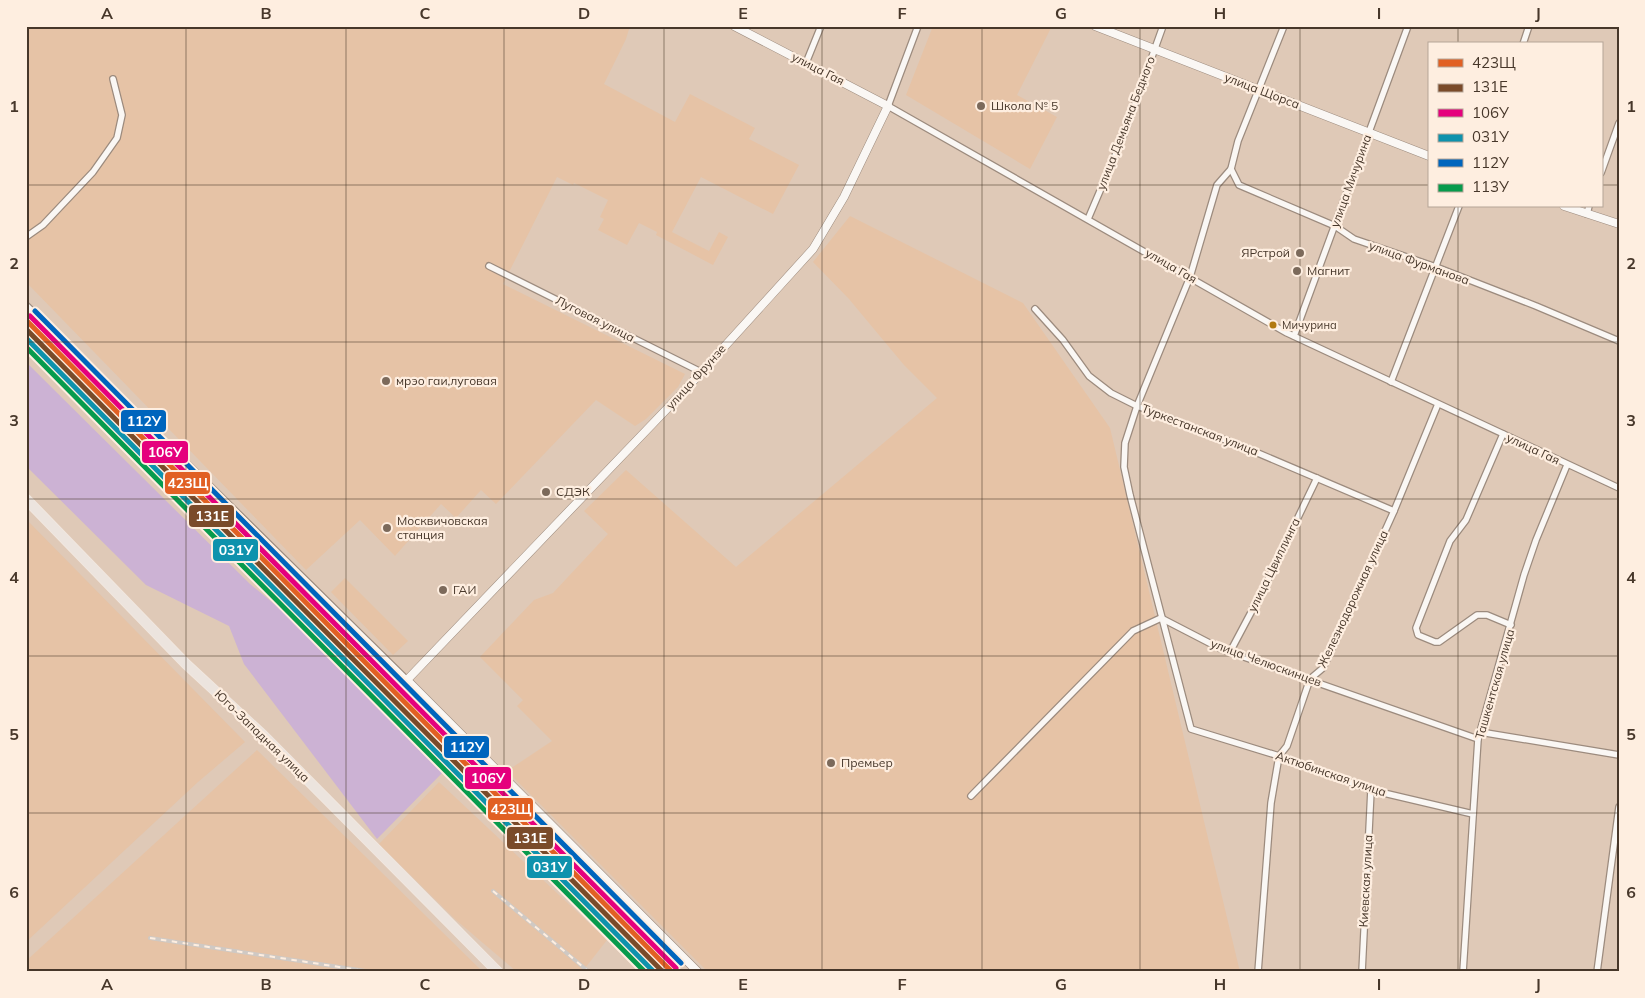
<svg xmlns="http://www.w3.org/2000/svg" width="1645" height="998" font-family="Mulish,sans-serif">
  <rect width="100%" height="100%" fill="#dfc9b7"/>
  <!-- built -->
  <g fill="#e6c3a6">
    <polygon points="26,26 630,26 626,39 603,86 604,84 675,122 690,94 755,128 749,139 799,165 773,214 701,177 672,232 709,251 719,232 728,237 713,265 656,235 657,232 639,223 627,245 598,230 604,219 600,217 608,200 574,183 573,185 557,177 503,284 685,374 678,387 646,419 635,426 596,400 496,504 481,490 456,518 441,504 395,556 360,520 306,570 26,282"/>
    <polygon points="933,26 1052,26 1017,95 1057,117 1030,169 906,95"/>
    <polygon points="850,216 1023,303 1110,428 1240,972 708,972 507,771 552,741 517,706 523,700 480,657 534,600 553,593 608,534 584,511 626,470 736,567 937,398 904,365 849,299 813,262"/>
    <polygon points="26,519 245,742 198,782 26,942"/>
    <polygon points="345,578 408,641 393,655 331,592"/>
    <polygon points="257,750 483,972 26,972 26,961"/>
    <polygon points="439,782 607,940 582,972 517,972 456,920 379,844"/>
  </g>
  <!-- green -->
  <polygon fill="#ccb2d4" points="26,362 250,584 284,612 318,629 392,702 451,764 377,839 244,664 229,626 146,585 26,466"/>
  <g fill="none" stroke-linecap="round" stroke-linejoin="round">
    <defs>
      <g id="street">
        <polyline points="918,26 888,106 1287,333 1619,488"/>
        <polyline points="1284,26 1238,141 1231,169 1217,185 1190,277 1137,406 1125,443 1124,467 1130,495 1191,729 1279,756 1371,790 1473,814"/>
        <polyline points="1523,44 1529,26"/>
        <polyline points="806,63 821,26"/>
        <polyline points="1231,169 1239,185 1335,226 1354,239 1436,267 1536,306 1619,341"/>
        <polyline points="1601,173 1619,123"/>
        <polyline points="1587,214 1589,206"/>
        <polyline points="1088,219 1125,132 1163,26"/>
        <polyline points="26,237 43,225 93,172 117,138 122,115 113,79"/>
        <polyline points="489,266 701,372"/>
        <polyline points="26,305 407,680"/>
        <polyline points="1035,309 1063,340 1089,376 1111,393 1137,406 1246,448 1394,511"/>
        <polyline points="1294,336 1408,26"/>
        <polyline points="1391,382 1459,206"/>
        <polyline points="1503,434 1466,520 1450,541 1416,628 1418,635 1435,642 1439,642 1477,615 1487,615 1511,625"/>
        <polyline points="1230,652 1264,588 1317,478"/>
        <polyline points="1480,732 1619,755"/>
        <polyline points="971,796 1133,631 1161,618 1221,649 1478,739"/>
        <polyline points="1258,972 1271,803 1279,756 1287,746 1310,679 1323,668 1394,511 1438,404"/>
        <polyline points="1362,972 1371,790"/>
        <polyline points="1463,972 1478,739 1524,575 1536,540 1567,465"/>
        <polyline points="1597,972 1619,807"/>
      </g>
      <g id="secondary">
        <polyline points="1095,26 1429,156"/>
        <polyline points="1564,206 1619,224"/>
        <polyline points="698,972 407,680 685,390 813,249 844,197 888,106 734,26"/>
      </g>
      <polyline id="primary" points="26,499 186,664 264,736 498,972"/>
    </defs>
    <!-- street casing -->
    <use href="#street" stroke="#9c8b7e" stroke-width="8"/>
    <!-- secondary casing -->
    <use href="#secondary" stroke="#9c8b7e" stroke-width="9"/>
    <!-- primary casing -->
    <use href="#primary" stroke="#f1e7df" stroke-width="11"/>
    <!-- street -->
    <use href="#street" stroke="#faf7f4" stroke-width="5.5"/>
    <!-- secondary -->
    <use href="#secondary" stroke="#faf7f4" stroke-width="8"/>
    <!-- primary -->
    <use href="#primary" stroke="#ece4de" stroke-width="9"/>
    <defs>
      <g id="rail">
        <polyline points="493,891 589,972"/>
        <polyline points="150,938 372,972"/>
      </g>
    </defs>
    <!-- rail casing -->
    <use href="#rail" stroke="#cfc9c4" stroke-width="4"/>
    <!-- rail -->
    <use href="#rail" stroke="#feeee0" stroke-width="2" stroke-dasharray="5.5" stroke-linecap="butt"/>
    <defs>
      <polyline id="rail-1" points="26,320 672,972"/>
      <polyline id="rail-2" points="26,329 663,972"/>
      <polyline id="rail-3" points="30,316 676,968"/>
      <polyline id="rail-4" points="26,338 654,972"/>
      <polyline id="rail-5" points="35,311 681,963"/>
      <polyline id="rail-6" points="26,347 645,972"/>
    </defs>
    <!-- rail-1 casing -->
    <use href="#rail-1" stroke="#feeee0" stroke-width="9"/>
    <!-- rail-2 casing -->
    <use href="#rail-2" stroke="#feeee0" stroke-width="9"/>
    <!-- rail-3 casing -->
    <use href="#rail-3" stroke="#feeee0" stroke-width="9"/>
    <!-- rail-4 casing -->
    <use href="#rail-4" stroke="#feeee0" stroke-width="9"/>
    <!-- rail-5 casing -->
    <use href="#rail-5" stroke="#feeee0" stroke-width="9"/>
    <!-- rail-6 casing -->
    <use href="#rail-6" stroke="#feeee0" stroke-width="9"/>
    <!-- rail-1 -->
    <use href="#rail-1" stroke="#e16023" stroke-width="5"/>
    <!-- rail-2 -->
    <use href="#rail-2" stroke="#7a4b2a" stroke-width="5"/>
    <!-- rail-3 -->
    <use href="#rail-3" stroke="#e5007d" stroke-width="5"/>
    <!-- rail-4 -->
    <use href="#rail-4" stroke="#0e92ad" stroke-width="5"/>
    <!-- rail-5 -->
    <use href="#rail-5" stroke="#0065bd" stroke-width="5"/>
    <!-- rail-6 -->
    <use href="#rail-6" stroke="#079b4d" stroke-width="5"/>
  </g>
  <!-- grid -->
  <path fill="none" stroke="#47372a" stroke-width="1" stroke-opacity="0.55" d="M186,26v946M346,26v946M504,26v946M664,26v946M822,26v946M982,26v946M1140,26v946M1300,26v946M1458,26v18M26,185h1403M1601,185h18M1458,206v766M26,342h1593M26,499h1593M26,656h1593M26,813h1593"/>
  <!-- markers -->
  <g fill="#7c6a5b" stroke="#feeee0" stroke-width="2">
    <circle cx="981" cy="106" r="5"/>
    <circle cx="1300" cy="253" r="5"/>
    <circle cx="1297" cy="271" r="5"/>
    <circle cx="386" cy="381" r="5"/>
    <circle cx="546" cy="492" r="5"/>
    <circle cx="387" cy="528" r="5"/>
    <circle cx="443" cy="590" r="5"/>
    <circle cx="831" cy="763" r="5"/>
  </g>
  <circle fill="#b17a11" stroke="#feeee0" stroke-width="2" cx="1273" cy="325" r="4.5"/>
  <g text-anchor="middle" stroke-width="4.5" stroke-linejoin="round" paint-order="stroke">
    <!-- bus labels -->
    <g font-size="11" fill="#47372a" stroke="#feeee0" text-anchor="start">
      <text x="1282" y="329">Мичурина</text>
    </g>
    <!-- street labels -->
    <g font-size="12" fill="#47372a" stroke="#feeee0">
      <text transform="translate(818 69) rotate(27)" y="4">улица Гая</text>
      <text transform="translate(1262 91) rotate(21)" y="4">улица Щорса</text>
      <text transform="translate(1126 123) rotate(-69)" y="4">улица Демьяна Бедного</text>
      <text transform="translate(1351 181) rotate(-70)" y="4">улица Мичурина</text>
      <text transform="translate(1419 263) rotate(20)" y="4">улица Фурманова</text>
      <text transform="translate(1171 266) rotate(30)" y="4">улица Гая</text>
      <text transform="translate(595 319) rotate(27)" y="4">Луговая улица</text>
      <text transform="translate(696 377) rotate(-48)" y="4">улица Фрунзе</text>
      <text transform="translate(1200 430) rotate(21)" y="4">Туркестанская улица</text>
      <text transform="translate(1533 449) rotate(25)" y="4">улица Гая</text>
      <text transform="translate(1274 565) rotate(-64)" y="4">улица Цвиллинга</text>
      <text transform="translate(1353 599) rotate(-65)" y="4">Железнодорожная улица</text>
      <text transform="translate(1266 663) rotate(20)" y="4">улица Челюскинцев</text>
      <text transform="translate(1495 684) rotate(-74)" y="4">Ташкентская улица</text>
      <text transform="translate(262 736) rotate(44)" y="4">Юго-Западная улица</text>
      <text transform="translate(1331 774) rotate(19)" y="4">Актюбинская улица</text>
      <text transform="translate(1366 881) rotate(-87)" y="4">Киевская улица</text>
    </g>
    <!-- poi labels -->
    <g font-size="12" fill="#47372a" stroke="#feeee0" text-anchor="start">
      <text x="991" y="110">Школа № 5</text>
      <text x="1290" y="257" text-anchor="end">ЯРстрой</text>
      <text x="1307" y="275">Магнит</text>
      <text x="396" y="385">мрэо гаи,луговая</text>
      <text x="556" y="496">СДЭК</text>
      <text x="397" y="525">Москвичовская<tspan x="397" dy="14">станция</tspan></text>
      <text x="453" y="594">ГАИ</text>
      <text x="841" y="767">Премьер</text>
    </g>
  </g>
  <g stroke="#feeee0" stroke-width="2">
    <rect x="120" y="409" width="47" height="24" rx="5" fill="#0065bd"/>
    <rect x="141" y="440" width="48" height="24" rx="5" fill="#e5007d"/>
    <rect x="164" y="471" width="47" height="24" rx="5" fill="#e16023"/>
    <rect x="188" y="504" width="47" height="24" rx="5" fill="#7a4b2a"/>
    <rect x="212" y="538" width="47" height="24" rx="5" fill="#0e92ad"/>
    <rect x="443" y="735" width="47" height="24" rx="5" fill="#0065bd"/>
    <rect x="464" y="766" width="48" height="24" rx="5" fill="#e5007d"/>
    <rect x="487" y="797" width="47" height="24" rx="5" fill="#e16023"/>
    <rect x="506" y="826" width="48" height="24" rx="5" fill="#7a4b2a"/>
    <rect x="526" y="855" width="47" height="24" rx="5" fill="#0e92ad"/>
  </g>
  <g font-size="14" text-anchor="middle" font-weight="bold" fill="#fff">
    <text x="144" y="426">112У</text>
    <text x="165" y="457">106У</text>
    <text x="188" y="488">423Щ</text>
    <text x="212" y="521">131Е</text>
    <text x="236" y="555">031У</text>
    <text x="467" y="752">112У</text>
    <text x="488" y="783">106У</text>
    <text x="511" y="814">423Щ</text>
    <text x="530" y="843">131Е</text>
    <text x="550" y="872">031У</text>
  </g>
  <!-- border -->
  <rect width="1645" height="998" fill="none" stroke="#feeee0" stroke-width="55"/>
  <!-- legend -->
  <rect x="1428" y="42" width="175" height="165" fill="#feeee0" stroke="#b5a597"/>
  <rect x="1438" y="59" width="25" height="8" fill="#e16023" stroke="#b5a597"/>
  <text x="1472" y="68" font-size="15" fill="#47372a">423Щ</text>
  <rect x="1438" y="84" width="25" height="8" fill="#7a4b2a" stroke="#b5a597"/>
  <text x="1472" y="92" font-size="15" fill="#47372a">131Е</text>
  <rect x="1438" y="109" width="25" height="8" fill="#e5007d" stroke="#b5a597"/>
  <text x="1472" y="118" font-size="15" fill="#47372a">106У</text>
  <rect x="1438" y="134" width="25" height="8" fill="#0e92ad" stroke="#b5a597"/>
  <text x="1472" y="142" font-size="15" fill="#47372a">031У</text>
  <rect x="1438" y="159" width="25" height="8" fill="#0065bd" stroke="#b5a597"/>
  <text x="1472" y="168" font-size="15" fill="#47372a">112У</text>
  <rect x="1438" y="184" width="25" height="8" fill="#079b4d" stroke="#b5a597"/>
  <text x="1472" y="192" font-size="15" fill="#47372a">113У</text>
  <rect x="28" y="28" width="1590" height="942" fill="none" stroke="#47372a" stroke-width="2"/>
  <g font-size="16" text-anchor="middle" font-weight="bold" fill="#47372a">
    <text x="107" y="19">A</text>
    <text x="266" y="19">B</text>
    <text x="425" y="19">C</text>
    <text x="584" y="19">D</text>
    <text x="743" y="19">E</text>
    <text x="902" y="19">F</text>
    <text x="1061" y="19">G</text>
    <text x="1220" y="19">H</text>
    <text x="1379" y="19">I</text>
    <text x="1538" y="19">J</text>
    <text x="14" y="112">1</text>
    <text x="1631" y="112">1</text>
    <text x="14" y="269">2</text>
    <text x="1631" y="269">2</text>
    <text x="14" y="426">3</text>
    <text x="1631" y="426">3</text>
    <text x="14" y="583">4</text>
    <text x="1631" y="583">4</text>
    <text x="14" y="740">5</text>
    <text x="1631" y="740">5</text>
    <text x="14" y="898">6</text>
    <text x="1631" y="898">6</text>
    <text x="107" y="990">A</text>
    <text x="266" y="990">B</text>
    <text x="425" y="990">C</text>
    <text x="584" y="990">D</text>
    <text x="743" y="990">E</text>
    <text x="902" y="990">F</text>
    <text x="1061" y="990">G</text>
    <text x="1220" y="990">H</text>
    <text x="1379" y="990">I</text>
    <text x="1538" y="990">J</text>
  </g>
</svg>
